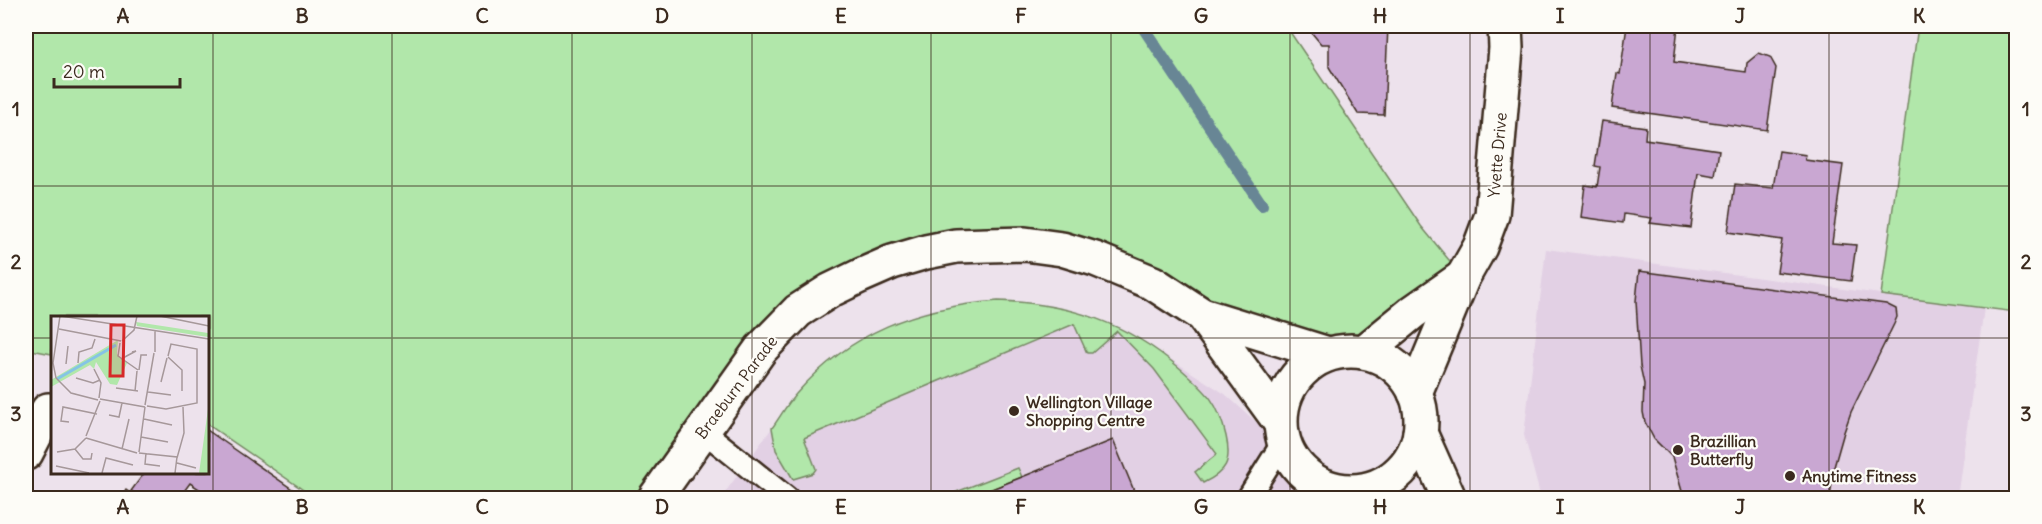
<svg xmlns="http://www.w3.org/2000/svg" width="2042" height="524" font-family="Delius,sans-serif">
  <rect width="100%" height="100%" fill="#ede2ec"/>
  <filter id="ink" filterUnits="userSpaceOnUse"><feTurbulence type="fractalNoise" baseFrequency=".0167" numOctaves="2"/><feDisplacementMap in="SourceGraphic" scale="12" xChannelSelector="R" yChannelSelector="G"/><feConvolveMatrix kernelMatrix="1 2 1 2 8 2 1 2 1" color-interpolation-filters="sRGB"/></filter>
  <g filter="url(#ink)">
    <!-- built -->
    <g fill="#e2d0e4">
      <polygon points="1546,249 1984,308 1957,498 1541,498 1524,435"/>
      <polygon points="998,301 1050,305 1091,316 1127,331 1225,394 1341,498 721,498 796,395 820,370 850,346 875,331 922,312 956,305"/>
    </g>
    <!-- green -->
    <g fill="#b1e7aa" stroke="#768864" stroke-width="1.5">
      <polygon points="26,26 1286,26 1421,226 1463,277 1364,352 1336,352 1025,244 833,289 655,498 315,498 207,424 207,317 52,317 52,354 26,349"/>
      <polygon points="1918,26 2016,26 2016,312 1881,295"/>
      <path d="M998,301c71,2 130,22 184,69 26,23 36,32 44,66 6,26 0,36 -23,47l-8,-11 22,-18 -63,-85 -37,-38 -25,22h-5l-13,-29 -270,114 12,31 -3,4 -20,6 -17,-29 -4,-22c8,-11 15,-24 24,-34 55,-63 121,-87 202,-93z"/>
      <polygon points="1018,468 1022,477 969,498 941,498"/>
    </g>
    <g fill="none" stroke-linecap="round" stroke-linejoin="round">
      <!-- stream -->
      <polyline stroke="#678695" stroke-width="12" points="1142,26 1262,205"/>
    </g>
    <!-- building -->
    <g fill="#c9a7d2" stroke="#3b2a1e" stroke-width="1.5">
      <polygon points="1306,26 1388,26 1384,115 1358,114 1329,67 1329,44 1321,44"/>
      <polygon points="1627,26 1678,26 1674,62 1746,72 1747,63 1759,53 1770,57 1776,68 1767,130 1612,108 1617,73 1620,74"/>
      <polygon points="1602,121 1646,127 1645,139 1719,150 1715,176 1698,173 1691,228 1650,223 1652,218 1624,214 1623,223 1581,217 1585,185 1597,187 1600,167 1595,166"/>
      <polygon points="1779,151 1806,155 1805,160 1843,165 1832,243 1856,245 1851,281 1777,272 1782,240 1728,232 1735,184 1773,188"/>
      <polygon points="1639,271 1886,304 1896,309 1897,317 1894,324 1851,412 1844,432 1834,467 1830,498 1684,498 1672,457 1654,439 1645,422 1643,412 1644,384 1640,366 1636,301"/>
      <polygon points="207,430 305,498 213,498 190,483 179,498 142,498 131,491 145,472 207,472"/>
      <polygon points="1113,440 1137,498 969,498 1022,477"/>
      <polygon points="126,490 138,498 121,498"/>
    </g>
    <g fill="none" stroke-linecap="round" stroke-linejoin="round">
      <defs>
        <g id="service">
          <polyline points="702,430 787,498"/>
          <polyline points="1248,498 1283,442"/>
          <polyline points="1306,498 1322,486"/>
        </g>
        <g id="minor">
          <polyline points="1202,315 1280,422"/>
          <circle cx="1351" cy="421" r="70"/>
          <polyline points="1364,352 1413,312 1463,277"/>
          <polyline points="1415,393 1463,277 1480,247 1492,215 1506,48 1505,26"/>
          <polyline points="1420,433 1449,498"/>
          <polyline points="26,453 48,410"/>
          <polyline points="655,498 761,349 798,311 831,290 860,276 892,262 926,252 956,246 988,245 1025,244 1062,249 1095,259 1153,283 1202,315 1328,354"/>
        </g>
      </defs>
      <!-- service casing -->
      <use href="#service" stroke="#3b2a1e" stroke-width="26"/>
      <!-- minor casing -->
      <use href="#minor" stroke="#3b2a1e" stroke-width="38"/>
      <!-- service -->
      <use href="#service" stroke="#fdfcf7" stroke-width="21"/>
      <!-- minor -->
      <use href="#minor" stroke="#fdfcf7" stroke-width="33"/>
    </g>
  </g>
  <!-- grid -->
  <path fill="none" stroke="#3b2a1e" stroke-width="1.5" stroke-opacity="0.55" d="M213,26v472M392,26v472M572,26v472M752,26v472M931,26v472M1111,26v472M1290,26v472M1470,26v472M1650,26v472M1829,26v472M26,186h1990M26,338h26M207,338h1809"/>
  <!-- markers -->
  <g fill="#3b2a1e" stroke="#fdfcf7" stroke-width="2">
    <circle cx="1014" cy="411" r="6"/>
    <circle cx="1678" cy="450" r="6"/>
    <circle cx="1790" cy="476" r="6"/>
  </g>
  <g text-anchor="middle" stroke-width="4.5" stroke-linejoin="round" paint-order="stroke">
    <!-- street labels -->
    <g font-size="16" fill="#3b2a1e" stroke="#fdfcf7">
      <text transform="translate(1497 155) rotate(-85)" y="6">Yvette Drive</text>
      <text transform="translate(736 387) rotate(-53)" y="6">Braeburn Parade</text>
    </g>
    <!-- poi labels -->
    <g font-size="16" font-weight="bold" fill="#3b2a1e" stroke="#fdfcf7" text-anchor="start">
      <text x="1026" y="408">Wellington Village<tspan x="1026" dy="18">Shopping Centre</tspan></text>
      <text x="1690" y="447">Brazillian<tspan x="1690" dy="18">Butterfly</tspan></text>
      <text x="1802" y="482">Anytime Fitness</text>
    </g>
  </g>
  <!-- overview -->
  <g transform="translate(51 316)">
    <rect width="158" height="158" fill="#ede2ec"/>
    <path d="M85,6l72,11v4l-71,-11zM67,24l-1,14 10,9 -10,22 -7,-1 -14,-22 -2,7 -4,-4 -39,22v-7zM157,93v64h-9l4,-28z" fill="#b1e7aa"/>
    <path fill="none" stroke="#85c4e5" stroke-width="3" d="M6,63l59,-34"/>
    <path fill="none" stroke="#a6989a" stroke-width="1.5" d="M9,0l-7,47 3,15 15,15 27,7M10,0l148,23M109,0l49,10M8,13l62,12M71,25l12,-11 3,-14M69,27l-2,13 20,14M104,36v-21M117,41l14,13v21M70,43l15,-8 -4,1M27,47l1,-11 13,-4 3,-9M15,48l2,-18M43,53l7,14 -2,15M88,54l2,-15h6M25,62l17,5 7,-3M110,66l6,-24M65,72l22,3M84,75l2,-20M97,76l23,3M49,83l45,8M94,89l9,-52M96,90l19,3 31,-6v-54l-26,-5 -3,12M58,99l10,2 3,-14M93,103l28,6M18,106l-8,-1 2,-14 34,7M35,120l14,-35M90,121l27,5M35,122l51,15M24,133l8,10h8l1,-6M71,133l7,-30M6,136l18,-3 11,-11M88,136l6,-45M88,137l38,4 -2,16M95,137l-1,11 15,2M126,142l7,-25 -1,-26M126,147l19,5M5,150l33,7M51,157l4,-15 27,7"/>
    <path fill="#d62828" fill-opacity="0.15" stroke="#d62828" stroke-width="3" d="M60,9h13l-1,51h-13z"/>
    <rect width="158" height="158" fill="none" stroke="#3b2a1e" stroke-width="3"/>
  </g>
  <!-- margin -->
  <rect width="2042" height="524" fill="none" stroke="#fdfcf7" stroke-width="66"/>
  <!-- scale -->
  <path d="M54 78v9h126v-9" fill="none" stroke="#3b2a1e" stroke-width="3"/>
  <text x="63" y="78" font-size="18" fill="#3b2a1e" stroke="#fdfcf7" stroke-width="4.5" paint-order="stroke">20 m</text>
  <rect x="33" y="33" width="1976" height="458" fill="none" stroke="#3b2a1e" stroke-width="2"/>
  <g font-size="20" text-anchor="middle" font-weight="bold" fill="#3b2a1e">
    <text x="123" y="23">A</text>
    <text x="302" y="23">B</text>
    <text x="482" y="23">C</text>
    <text x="662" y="23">D</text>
    <text x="841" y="23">E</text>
    <text x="1021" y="23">F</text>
    <text x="1201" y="23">G</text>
    <text x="1380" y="23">H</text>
    <text x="1560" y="23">I</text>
    <text x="1740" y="23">J</text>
    <text x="1919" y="23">K</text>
    <text x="16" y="116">1</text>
    <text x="2026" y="116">1</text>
    <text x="16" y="269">2</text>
    <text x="2026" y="269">2</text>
    <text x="16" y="421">3</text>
    <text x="2026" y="421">3</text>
    <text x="123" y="514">A</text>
    <text x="302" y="514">B</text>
    <text x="482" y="514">C</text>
    <text x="662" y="514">D</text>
    <text x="841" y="514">E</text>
    <text x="1021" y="514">F</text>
    <text x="1201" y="514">G</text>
    <text x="1380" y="514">H</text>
    <text x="1560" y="514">I</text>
    <text x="1740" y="514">J</text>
    <text x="1919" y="514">K</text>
  </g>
</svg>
